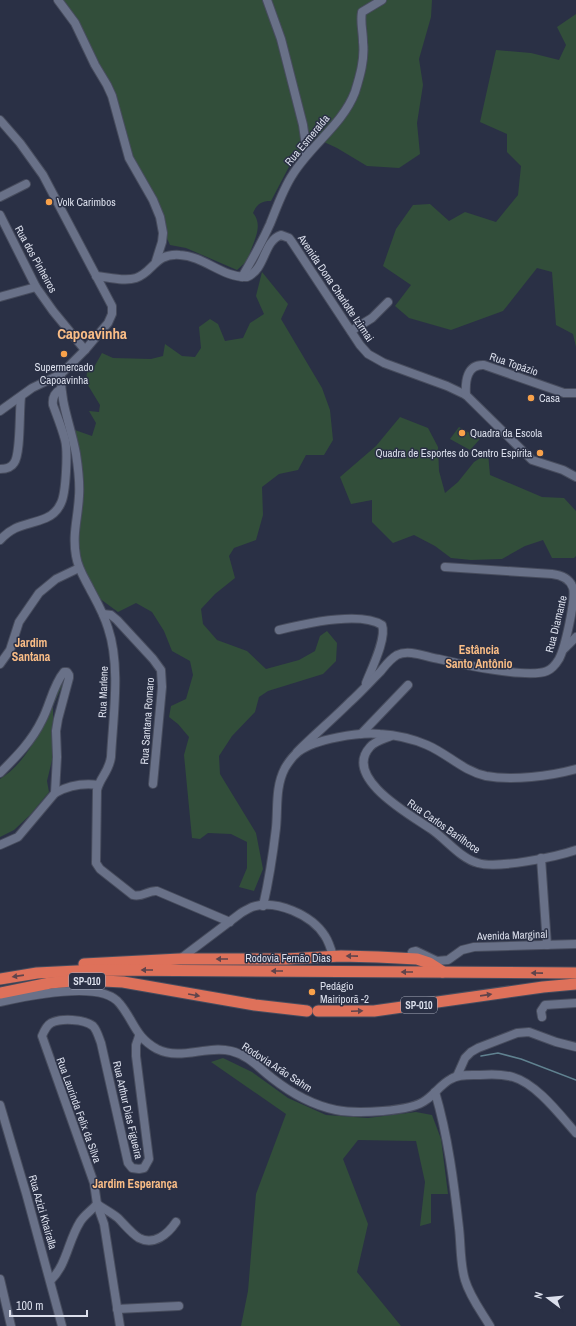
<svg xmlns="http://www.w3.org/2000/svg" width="576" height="1326" font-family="'Archivo Narrow',sans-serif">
  <rect width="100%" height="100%" fill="#2a3045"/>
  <!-- green -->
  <g fill="#324e3a">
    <path d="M61,0h371l-1,17 -12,42 4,26 -6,38 3,31 -21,14 -32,-2 -30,-18 -13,-6 -13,3 -19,16 -21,40c-10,0 -14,3 -18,12 12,14 -2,31 -5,47l-11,10 -51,-22 -16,-3 -40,-88 -7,-30z"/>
    <polygon points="576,14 576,347 573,334 556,325 552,272 537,268 503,311 451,330 409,318 395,306 411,285 383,266 396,229 413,205 430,204 449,221 465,212 496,222 518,195 521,166 507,152 507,134 480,122 496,50 531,53 559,60 566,45 557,27"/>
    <polygon points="262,272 288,304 281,319 322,388 330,410 333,440 324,455 306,455 298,470 279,474 262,487 263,515 256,540 234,548 229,556 235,578 215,594 201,609 203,624 217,640 247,651 266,669 299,660 315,651 320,636 327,631 337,643 336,661 323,674 268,691 259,697 255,712 232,736 219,756 220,774 256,833 263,869 254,891 239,887 247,868 247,842 231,834 208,833 200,839 192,838 184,755 189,737 178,724 169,717 171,706 186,699 193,675 190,661 172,651 164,631 152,612 136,603 118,612 99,598 88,576 80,567 75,540 81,455 72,429 92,436 96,423 89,411 99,412 100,405 86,382 87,372 93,369 102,353 113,358 151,359 163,356 165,344 182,356 195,357 201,348 199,327 210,319 218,324 225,341 243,338 250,323 264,314 256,296"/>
    <polygon points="400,417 428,428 438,447 439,471 445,493 458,482 474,462 488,453 490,475 542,497 564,498 576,511 576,556 574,558 552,558 543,540 525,546 502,559 471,560 451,558 435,546 414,535 393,543 372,522 372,500 351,504 340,477 376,446"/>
    <polygon points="459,427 480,439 470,450 450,439"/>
    <path d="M61,683l1,3 -9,20v50l-6,25 2,11 -19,23 -16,15 -14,7v-58c33,-21 46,-62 61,-96z"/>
    <polygon points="223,1058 252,1072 288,1098 326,1115 368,1118 416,1112 432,1115 441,1139 448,1194 431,1194 431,1223 420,1226 425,1182 416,1141 358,1140 343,1159 368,1224 357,1272 401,1326 241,1326 248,1291 256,1194 286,1114 211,1062"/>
  </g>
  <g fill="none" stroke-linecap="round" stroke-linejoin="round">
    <!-- stream -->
    <polyline stroke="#608290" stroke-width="1.5" points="481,1056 498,1053 521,1059 576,1080"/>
    <defs>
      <g id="minor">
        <polyline points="58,0 75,23 95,65 107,85 112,96 129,158 153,200 160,217 163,233 162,242 156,261"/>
        <polyline points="267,0 281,39 303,125 305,139 306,155"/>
        <polyline points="0,120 20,143 43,175 112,306 112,314 108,323 85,350 61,374 32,388 0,411"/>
        <polyline points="0,197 26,184"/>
        <polyline points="0,215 36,287 53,311 85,350"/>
        <path d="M96,276c12,1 28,6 40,2 18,-6 18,-25 44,-23 24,1 43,23 67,22 19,-8 16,-36 34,-42l8,3 3,4 68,103 8,9 16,9 63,23 19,9 66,65 31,10 13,7"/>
        <path d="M242,277c10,-17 20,-35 28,-53 7,-17 13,-35 23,-50 18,-29 50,-50 62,-82 5,-16 10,-33 8,-50 0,-11 -3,-20 -1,-30l20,-12"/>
        <polyline points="0,297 36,287"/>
        <polyline points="351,331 372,318 388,302"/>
        <path d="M61,374c-1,29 10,52 15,80 2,13 4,29 3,42 -1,22 -7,38 -3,60 2,13 9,23 14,33 7,13 14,25 18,39 13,38 5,89 3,129 -2,15 -11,20 -14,33l-1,73 4,6 33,26c9,3 15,-5 24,-4l73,31"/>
        <path d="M466,395c-1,-14 1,-31 18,-30l80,28h12"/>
        <path d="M0,469c5,0 11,-1 14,-6 7,-9 5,-51 7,-66"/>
        <path d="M0,540c16,-17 27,-14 46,-22 7,-3 12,-8 15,-15 5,-10 7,-52 4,-63 -3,-12 -8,-24 -12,-35 -1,-7 1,-12 8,-16"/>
        <polyline points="103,614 111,615 117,620 153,659 161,670 162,687 153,784"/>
        <path d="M279,630c24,-6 81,-19 103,-5 5,13 -11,45 -16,58"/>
        <polyline points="564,649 576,637"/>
        <polyline points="0,664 10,650 19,622 39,593 56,579 79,568"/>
        <polyline points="361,734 408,685"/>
        <path d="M391,736c-7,3 -16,5 -21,11 -28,31 42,69 61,82 15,10 30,30 47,34 19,6 78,-6 98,-13"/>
        <path d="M297,752c17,-17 36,-33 53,-50 10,-9 20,-20 30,-30 5,-6 10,-13 17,-17 12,-6 29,2 42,4 21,5 89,20 108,12 5,-2 9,-7 12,-12 6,-11 17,-60 14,-71 -3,-9 -12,-13 -21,-14l-107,-7"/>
        <path d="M0,773c16,-16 32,-32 42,-53 8,-15 11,-35 22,-48h3l2,3v3l-11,41 -2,12 1,26 -2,36"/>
        <path d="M0,845l18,-8 37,-44c13,-7 28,-10 43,-8"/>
        <polyline points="541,858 547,945"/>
        <path d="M263,906c6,-26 10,-52 13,-78 2,-20 -1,-41 9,-60 3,-5 8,-12 13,-16 17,-13 61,-20 82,-18 16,1 33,5 47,11 21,9 36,26 59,31 27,5 64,0 90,-7"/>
        <polyline points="410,958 412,952 416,951 437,961 448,960 462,950 474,947 576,944"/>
        <path d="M180,959l61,-46c3,-2 7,-4 11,-6 24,-8 60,8 73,29 4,6 6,13 8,20"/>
        <path d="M0,1002c27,-6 102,-23 120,2 14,17 15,33 37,45 24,12 49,-4 74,2 17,4 28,17 41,27 19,15 40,27 64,32 20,4 75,2 90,-10 9,-6 15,-16 25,-21 8,-5 20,-4 29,-4 11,-1 22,-1 33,2 24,7 47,38 63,56"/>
        <polyline points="542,1017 541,1011 545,1005 576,1003"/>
        <polyline points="457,1076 465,1058 471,1052 478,1048 517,1033 529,1032 556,1042 576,1047"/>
        <path d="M435,1092c13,44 19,91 24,136 2,17 1,36 6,52 5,17 16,31 25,46"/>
        <polyline points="0,1105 26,1193 62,1326"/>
        <polyline points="0,1279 11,1326"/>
        <path d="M51,1280c16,-16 17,-39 29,-58 4,-7 11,-11 17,-18 7,5 15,9 21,14 7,7 13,15 21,20 15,8 29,-4 37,-16"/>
        <polyline points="117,1309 179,1306"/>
        <path d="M120,1326l-16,-102 -7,-20 -3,-21 -52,-147c2,-5 4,-10 9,-13 10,-5 33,-4 42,3 4,4 6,12 8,17l27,120 4,5 7,1 5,-1 5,-9 -13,-103v-11l3,-9"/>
      </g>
      <g id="highway">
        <polyline points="84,964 180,959 286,959 341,956 378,957 417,959 429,963 443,972"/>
        <polyline points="0,979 37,973 97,970 576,973"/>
        <polyline points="0,993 50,983 83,980 123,982 255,1005 307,1011"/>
        <polyline points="318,1011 374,1011 543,987 576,984"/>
      </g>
    </defs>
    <!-- minor casing -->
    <use href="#minor" stroke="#474c5d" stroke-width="10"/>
    <!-- highway casing -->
    <use href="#highway" stroke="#474c5d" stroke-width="13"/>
    <!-- minor -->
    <use href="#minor" stroke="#697188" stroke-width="8"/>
    <!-- highway -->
    <use href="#highway" stroke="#de715a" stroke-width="11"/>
  </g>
  <!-- one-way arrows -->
  <defs><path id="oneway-solid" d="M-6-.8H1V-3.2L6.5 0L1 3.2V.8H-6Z"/></defs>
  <g fill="#60444b">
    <use href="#oneway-solid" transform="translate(352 956) rotate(-179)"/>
    <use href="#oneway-solid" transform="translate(222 959) rotate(180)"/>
    <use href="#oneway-solid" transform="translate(147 970) rotate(-180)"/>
    <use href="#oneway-solid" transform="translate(277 971) rotate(-180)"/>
    <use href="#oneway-solid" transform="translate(407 972) rotate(-180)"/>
    <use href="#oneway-solid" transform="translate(537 973) rotate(-179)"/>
    <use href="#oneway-solid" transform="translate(18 976) rotate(172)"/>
    <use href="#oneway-solid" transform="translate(194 995) rotate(10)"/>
    <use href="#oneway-solid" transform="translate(486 995) rotate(-8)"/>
    <use href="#oneway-solid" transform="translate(357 1011) rotate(-2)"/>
  </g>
  <!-- markers -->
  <g fill="#f8a14a" stroke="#2a3045" stroke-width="1.5">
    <circle cx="49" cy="202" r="4"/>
    <circle cx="64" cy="354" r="4"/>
    <circle cx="531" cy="398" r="4"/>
    <circle cx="462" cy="433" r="4"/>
    <circle cx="540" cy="453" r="4"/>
    <circle cx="312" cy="992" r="4"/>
  </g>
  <g text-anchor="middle" stroke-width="3" stroke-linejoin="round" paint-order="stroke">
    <!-- shield labels -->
    <g fill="#2a3045" stroke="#a6aaba" stroke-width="1">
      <rect x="69" y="973" width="36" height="16" rx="3"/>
      <rect x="401" y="997" width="36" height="16" rx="3"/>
    </g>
    <g font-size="10" font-weight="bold" fill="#dbdfec">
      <text x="87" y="985">SP-010</text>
      <text x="419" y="1009">SP-010</text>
    </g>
    <!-- street labels -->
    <g font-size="11" fill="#dbdfec" stroke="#2a3045">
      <text transform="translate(307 140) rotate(-50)" y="4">Rua Esmeralda</text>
      <text transform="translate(36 259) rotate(61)" y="4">Rua dos Pinheiros</text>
      <text transform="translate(336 288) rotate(56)" y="4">Avenida Dona Charlotte Izirmai</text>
      <text transform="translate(514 364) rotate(19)" y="4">Rua Topázio</text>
      <text transform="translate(556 624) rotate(-76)" y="4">Rua Diamante</text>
      <text transform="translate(103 692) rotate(-88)" y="4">Rua Marlene</text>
      <text transform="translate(147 721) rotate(-86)" y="4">Rua Santana Romaro</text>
      <text transform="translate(444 826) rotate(35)" y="4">Rua Carlos Barilhoce</text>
      <text transform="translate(512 935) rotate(-2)" y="4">Avenida Marginal</text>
      <text x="288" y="962">Rodovia Fernão Dias</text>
      <text transform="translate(277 1067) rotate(33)" y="4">Rodovia Arão Sahm</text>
      <text transform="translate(79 1110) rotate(70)" y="4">Rua Laurinda Felix da Silva</text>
      <text transform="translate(128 1110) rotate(77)" y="4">Rua Arthur Dias Figueira</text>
      <text transform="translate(43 1212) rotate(74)" y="4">Rua Azizi Khairalla</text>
    </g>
    <!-- poi labels -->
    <g font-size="11" fill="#dbdfec" stroke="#2a3045" text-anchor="start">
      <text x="57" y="206">Volk Carimbos</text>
      <text x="64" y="371" text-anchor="middle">Supermercado<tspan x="64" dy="13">Capoavinha</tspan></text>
      <text x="539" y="402">Casa</text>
      <text x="470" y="437">Quadra da Escola</text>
      <text x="532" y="457" text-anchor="end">Quadra de Esportes do Centro Espírita</text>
      <text x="320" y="990">Pedágio<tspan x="320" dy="13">Mairiporã -2</tspan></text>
    </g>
    <!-- neighbourhood labels -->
    <g font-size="12" font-weight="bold" fill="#fabd86" stroke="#2a3045">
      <text x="31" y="647">Jardim<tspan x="31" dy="14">Santana</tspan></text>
      <text x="479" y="654">Estância<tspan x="479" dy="14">Santo Antônio</tspan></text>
      <text x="135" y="1188">Jardim Esperança</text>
    </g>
    <!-- district labels -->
    <g font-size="15" font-weight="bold" fill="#fabd86" stroke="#2a3045">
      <text x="92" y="339">Capoavinha</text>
    </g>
  </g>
  <!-- north arrow -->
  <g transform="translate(548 1298) rotate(286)" stroke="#2a3045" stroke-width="3" paint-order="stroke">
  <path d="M0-3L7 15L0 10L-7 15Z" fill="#dbdfec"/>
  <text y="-6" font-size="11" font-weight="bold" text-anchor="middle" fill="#dbdfec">N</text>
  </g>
  <!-- scale -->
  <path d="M10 1310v6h77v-6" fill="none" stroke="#dbdfec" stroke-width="2"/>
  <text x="16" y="1310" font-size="12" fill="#dbdfec" stroke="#2a3045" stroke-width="3" paint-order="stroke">100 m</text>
</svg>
